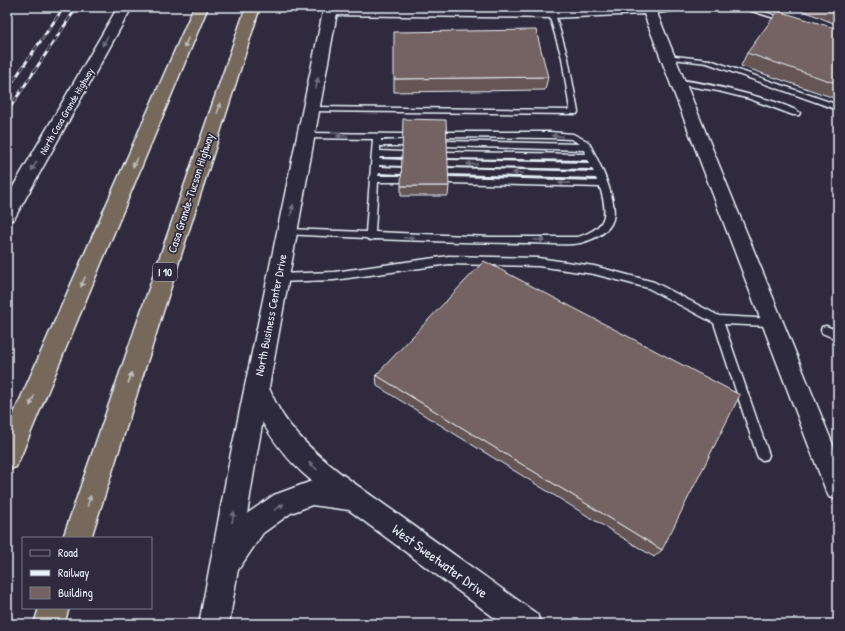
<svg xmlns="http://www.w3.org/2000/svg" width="845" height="631" font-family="'Patrick Hand',sans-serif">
  <rect width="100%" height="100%" fill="#2f2a3d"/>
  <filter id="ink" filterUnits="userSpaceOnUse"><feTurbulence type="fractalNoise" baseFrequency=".025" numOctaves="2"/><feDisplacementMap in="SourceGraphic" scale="8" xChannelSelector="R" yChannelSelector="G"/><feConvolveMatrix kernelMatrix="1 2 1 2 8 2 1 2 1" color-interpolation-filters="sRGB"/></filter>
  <g filter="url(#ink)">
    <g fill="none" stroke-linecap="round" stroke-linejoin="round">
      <defs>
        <g id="service">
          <polygon points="739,7 749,7 789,20 784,21"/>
          <polygon points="552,12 555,14 568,58 578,112 577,114 311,111 307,109 311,107 570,110 562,58 549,14"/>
          <polygon points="666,55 710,60 838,105 838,110 707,63 664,58 664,56"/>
          <path d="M673,80c17,-2 115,22 127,33l-1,2h-6l-43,-16 -32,-8 -42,-7h-3z"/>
          <path d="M446,132h104l23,2 14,7 3,4c9,17 28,55 23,74 -4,14 -21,21 -33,24 -15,3 -37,0 -52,0 -51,0 -103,-2 -154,-4l-4,1 -4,-2 -82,-4 -2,-2 5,-3 79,3 7,-93 -70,-1 -1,-2 4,-3 100,1 1,2 -4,3h-22v2l22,-1 4,3 -4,3h-23v5l22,1 3,1v4h-25l-1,2 23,1 4,3 -4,3 -23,-1v2l23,1 4,3 -4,3 -23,-1 -1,3h24l4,3 -4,3h-24l-3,50 116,5h87c30,-10 30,-23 22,-50l-152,-4 -4,-3 4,-3 149,4 -1,-3 -149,-4 -4,-3 4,-3 147,4 -2,-3 -145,-3 -4,-3 4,-3 143,3 -2,-3 -141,-2 -4,-3 4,-3 139,2 -2,-4 -140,-4v-4l3,-1 133,3 -9,-5 -21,-1 -107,-1v-4z"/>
          <polygon points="449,256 538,258 594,266 654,282 719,316 776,319 777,322 776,325 772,326 724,324 769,455 767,459 763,460 759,459 757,455 714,323 648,288 594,274 538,266 449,264 334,280 278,282 275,281 273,278 275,275 278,274 334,272"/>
          <polygon points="826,326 838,331 838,340 822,333 821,330 822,327"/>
        </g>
        <g id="minor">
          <polygon points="334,7 552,10 627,7 681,7 679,10 657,13 838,457 838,500 829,497 825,488 644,14 552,18 331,15 326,14 324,11 326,8"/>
          <path d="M257,376l8,3c7,16 13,31 24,45 29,37 70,62 107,89 47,34 94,67 141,101l4,10h-38l-154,-114 -37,-5 -21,8 -28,20 -27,40 -10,4 -10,-4 -4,-10 4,-10 29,-38 29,-20 38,-14c-32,-26 -52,-57 -66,-95l3,-7z"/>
        </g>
        <g id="secondary">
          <polygon points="118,7 132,7 14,219 7,221 7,197"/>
          <polygon points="324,7 338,7 257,453 229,624 199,624 231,453"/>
        </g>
        <g id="motorway">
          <polygon points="194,7 208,7 20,458 16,467 7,470 7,429"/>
          <polygon points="246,7 260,7 91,538 63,538"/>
          <polygon points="39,608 69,608 64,624 34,624"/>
        </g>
      </defs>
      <!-- service casing -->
      <use href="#service" stroke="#e8f1f8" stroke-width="3"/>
      <!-- minor casing -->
      <use href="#minor" stroke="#e8f1f8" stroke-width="3"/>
      <!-- secondary casing -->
      <use href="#secondary" stroke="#e8f1f8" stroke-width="3"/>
      <!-- motorway casing -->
      <use href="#motorway" stroke="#e8f1f8" stroke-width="3"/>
      <!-- service -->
      <use href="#service" fill="#2f2a3d" fill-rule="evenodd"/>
      <!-- minor -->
      <use href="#minor" fill="#2f2a3d" fill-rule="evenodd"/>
      <!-- secondary -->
      <use href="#secondary" fill="#2f2a3d" fill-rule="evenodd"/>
      <!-- motorway -->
      <use href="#motorway" fill="#76695c" fill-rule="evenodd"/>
      <defs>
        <g id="rail">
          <polyline points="7,90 64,7"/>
          <polyline points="7,112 77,7"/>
        </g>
      </defs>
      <!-- rail casing -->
      <use href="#rail" stroke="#e8f1f8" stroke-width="3"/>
      <!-- rail -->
      <use href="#rail" stroke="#2f2a3d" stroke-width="2" stroke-dasharray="6" stroke-linecap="butt"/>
    </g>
    <!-- wall -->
    <g fill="#655454" stroke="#e8f1f8">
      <polygon points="800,7 838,7 838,25 799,9"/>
      <polygon points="838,29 838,96 837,99 741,66 747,53"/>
      <polygon points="548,77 545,90 394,92 394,79"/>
      <polygon points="401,186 449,186 448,196 401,196"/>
      <polygon points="376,375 662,550 654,557 377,386"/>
    </g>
    <!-- building -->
    <g fill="#756262" stroke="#e8f1f8">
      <polygon points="831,7 838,7 838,10"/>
      <polygon points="778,11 838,29 838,84 747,53"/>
      <polygon points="536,30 548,77 394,79 394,32"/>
      <polygon points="403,119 446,120 449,186 401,186"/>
      <polygon points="484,261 740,395 662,550 376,375"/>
    </g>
    <!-- one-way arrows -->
    <defs><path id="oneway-solid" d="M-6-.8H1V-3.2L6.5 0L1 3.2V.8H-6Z"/></defs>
    <g fill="#70707e">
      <use href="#oneway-solid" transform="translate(105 41) rotate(120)"/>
      <use href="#oneway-solid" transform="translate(317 83) rotate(-79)"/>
      <use href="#oneway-solid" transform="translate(342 136) rotate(179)"/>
      <use href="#oneway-solid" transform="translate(557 136) rotate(-175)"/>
      <use href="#oneway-solid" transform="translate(472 164) rotate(-179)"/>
      <use href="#oneway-solid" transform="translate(34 166) rotate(120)"/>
      <use href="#oneway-solid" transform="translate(518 173) rotate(-178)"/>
      <use href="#oneway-solid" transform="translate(564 183) rotate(-179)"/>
      <use href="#oneway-solid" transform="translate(292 210) rotate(-79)"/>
      <use href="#oneway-solid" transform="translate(409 238) rotate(2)"/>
      <use href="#oneway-solid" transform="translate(539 240)"/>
      <use href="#oneway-solid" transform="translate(313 466) rotate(-139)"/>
      <use href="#oneway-solid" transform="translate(279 507) rotate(-33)"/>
      <use href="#oneway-solid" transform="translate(233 517) rotate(-80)"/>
    </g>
    <g fill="#babbba">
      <use href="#oneway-solid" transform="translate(186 43) rotate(113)"/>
      <use href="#oneway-solid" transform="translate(219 108) rotate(-72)"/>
      <use href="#oneway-solid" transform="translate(135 162) rotate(113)"/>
      <use href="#oneway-solid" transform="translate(83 282) rotate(113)"/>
      <use href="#oneway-solid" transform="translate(130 378) rotate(-72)"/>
      <use href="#oneway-solid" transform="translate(32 401) rotate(113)"/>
      <use href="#oneway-solid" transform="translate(89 501) rotate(-72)"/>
    </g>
  </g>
  <g text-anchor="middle" stroke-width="3.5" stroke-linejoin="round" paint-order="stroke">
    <!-- far-street labels -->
    <g font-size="10" fill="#e8f1f8" stroke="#2f2a3d">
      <text transform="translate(66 111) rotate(-60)" y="4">North Casa Grande Highway</text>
    </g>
    <!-- shield labels -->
    <rect fill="#2f2a3d" stroke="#b0b5c0" stroke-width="1" x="153" y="263" width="24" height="18" rx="3"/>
    <g font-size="11" font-weight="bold" fill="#e8f1f8">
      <text x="165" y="276">I 10</text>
    </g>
    <!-- street labels -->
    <g font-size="12" fill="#e8f1f8" stroke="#2f2a3d">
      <text transform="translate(191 193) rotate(-72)" y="4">Casa Grande-Tucson Highway</text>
      <text transform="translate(271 315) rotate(-79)" y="4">North Business Center Drive</text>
    </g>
    <!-- near-street labels -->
    <g font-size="14" fill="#e8f1f8" stroke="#2f2a3d">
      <text transform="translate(440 561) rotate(36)" y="5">West Sweetwater Drive</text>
    </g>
  </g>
  <!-- margin -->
  <rect width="845" height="631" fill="none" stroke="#2f2a3d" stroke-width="24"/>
  <rect x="12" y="12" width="821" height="607" fill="none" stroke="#e8f1f8" stroke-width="1.5" filter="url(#ink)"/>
  <!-- legend -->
  <rect x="22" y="537" width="130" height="72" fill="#2f2a3d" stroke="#797a88"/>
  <rect x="30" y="550" width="20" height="6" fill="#2f2a3d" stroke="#797a88"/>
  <text x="58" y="557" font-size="12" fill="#e8f1f8">Road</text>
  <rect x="30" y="570" width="20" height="6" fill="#e8f1f8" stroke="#797a88"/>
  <text x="58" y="577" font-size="12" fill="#e8f1f8">Railway</text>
  <rect x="30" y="587" width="20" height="12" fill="#756262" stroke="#797a88"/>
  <text x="58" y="597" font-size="12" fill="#e8f1f8">Building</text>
</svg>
